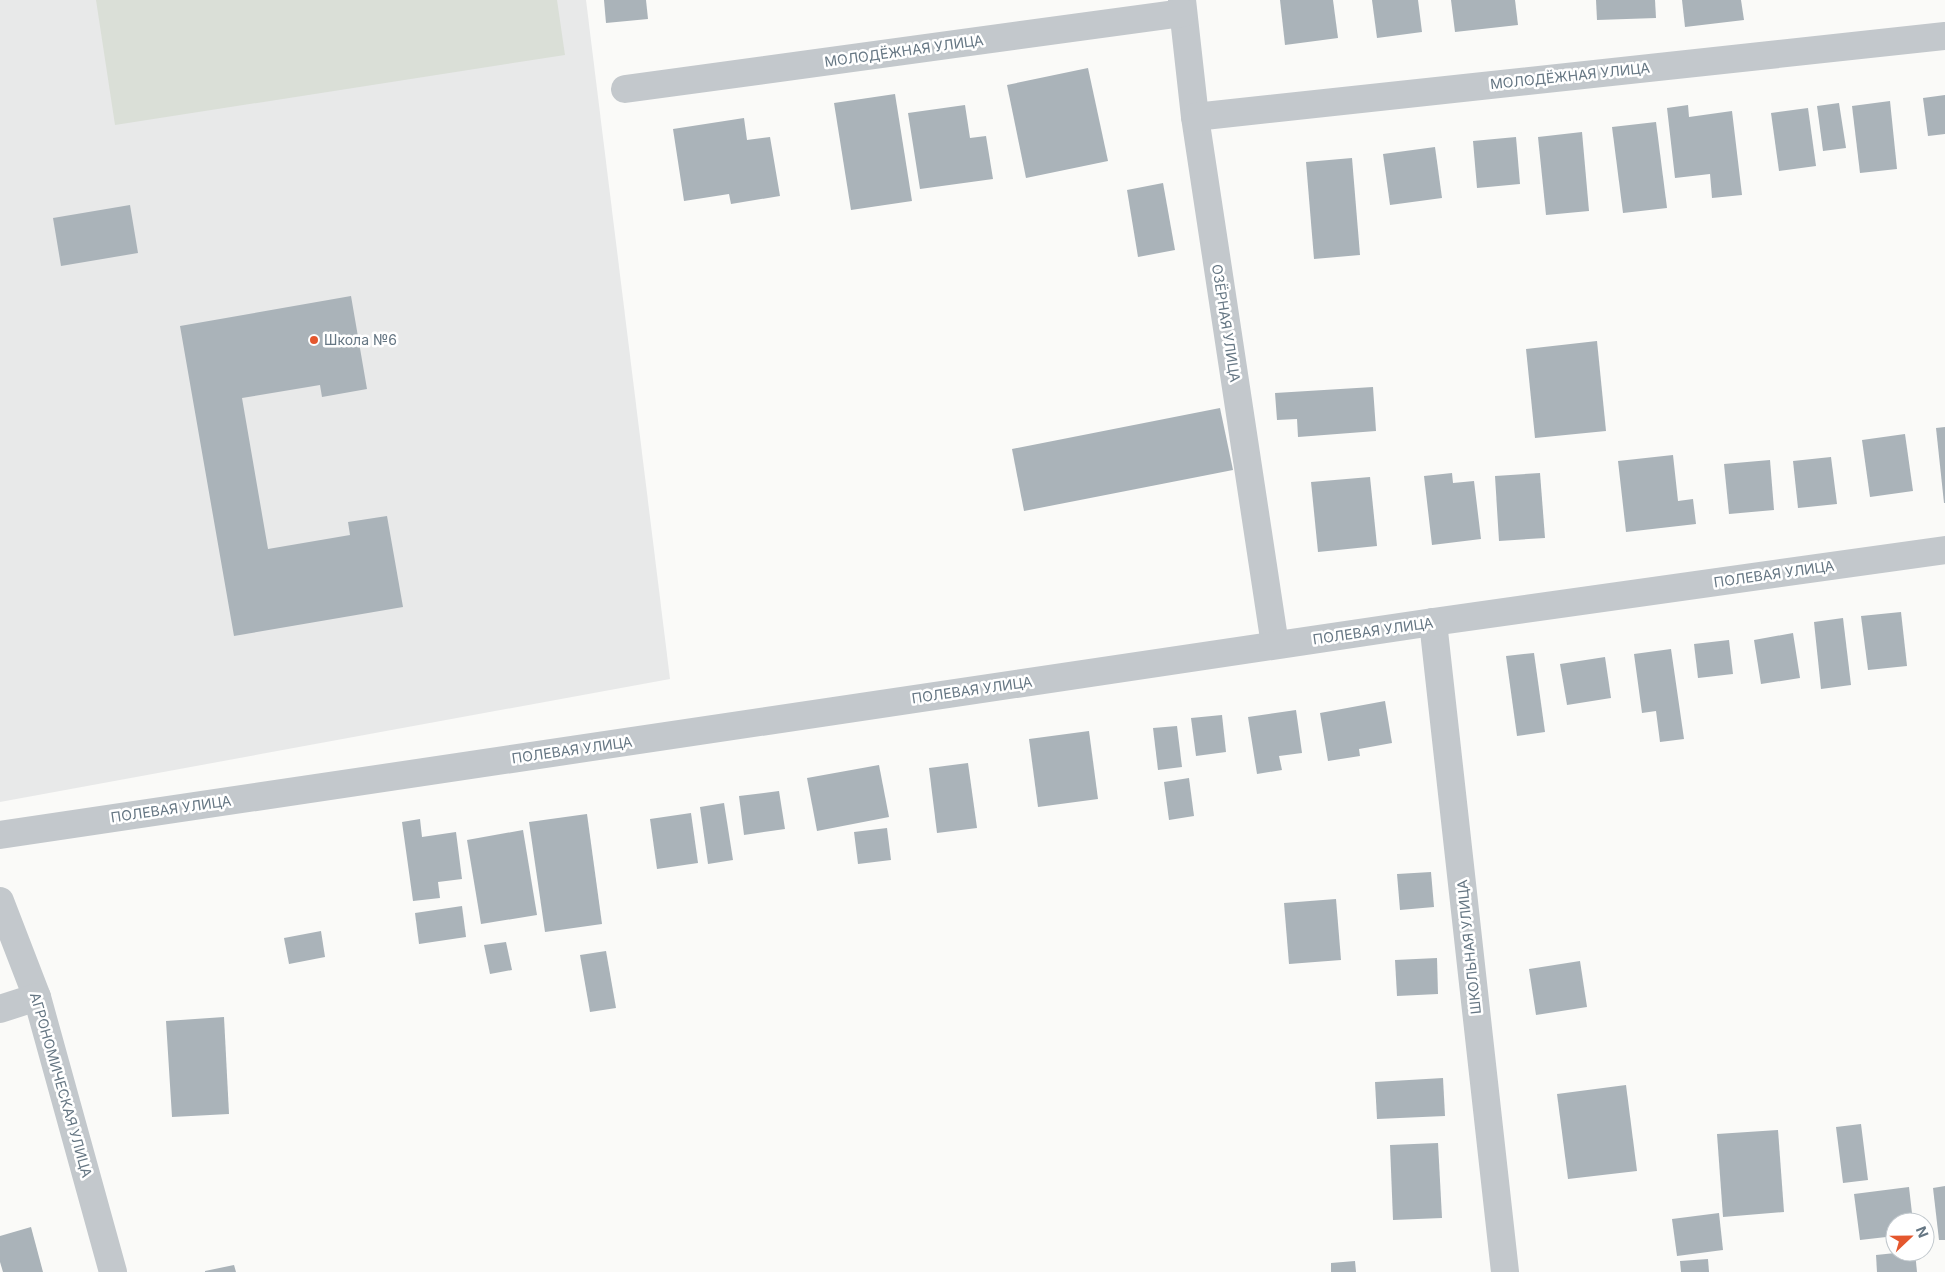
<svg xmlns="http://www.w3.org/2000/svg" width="1945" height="1272" font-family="Inter,sans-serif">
  <rect width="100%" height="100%" fill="#fafaf8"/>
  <!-- built -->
  <polygon fill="#e8e9e9" points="0,0 586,0 670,679 0,802"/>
  <!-- green -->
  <polygon fill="#dadfd7" points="96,0 557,0 565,55 115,125"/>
  <!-- building -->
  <g fill="#aab3b9">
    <polygon points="604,0 646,0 648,19 606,23"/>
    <polygon points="1280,0 1333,0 1338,38 1285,45"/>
    <polygon points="1372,0 1418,0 1422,32 1377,38"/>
    <polygon points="1451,0 1515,0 1518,25 1455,32"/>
    <polygon points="1596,0 1655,0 1656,18 1597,20"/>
    <polygon points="1682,0 1741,0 1744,20 1685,27"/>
    <polygon points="1088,68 1108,161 1026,178 1007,85"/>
    <polygon points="895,94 912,201 851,210 834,103"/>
    <polygon points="1945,95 1945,134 1928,136 1923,98"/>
    <polygon points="1890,101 1897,169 1860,173 1852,106"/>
    <polygon points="1839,103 1846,148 1823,151 1817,106"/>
    <polygon points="965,105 970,138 986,136 993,179 920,189 908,113"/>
    <polygon points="1688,105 1689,117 1732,111 1742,195 1712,198 1710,174 1675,178 1667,108"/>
    <polygon points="1808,108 1816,166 1779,171 1771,113"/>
    <polygon points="744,118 747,140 770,137 780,196 731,204 729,194 684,201 673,129"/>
    <polygon points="1656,122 1667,208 1623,213 1612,127"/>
    <polygon points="1582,132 1589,211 1546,215 1538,137"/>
    <polygon points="1516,137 1520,184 1477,188 1473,141"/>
    <polygon points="1435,147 1442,198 1390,205 1383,154"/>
    <polygon points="1352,158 1360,255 1314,259 1306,162"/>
    <polygon points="1163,183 1175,250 1138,257 1127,190"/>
    <polygon points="130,205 138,253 61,266 53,218"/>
    <polygon points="351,296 367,389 322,397 320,385 242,398 268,549 350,535 348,522 387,516 403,607 234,636 180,326"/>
    <polygon points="1597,341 1606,431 1535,438 1526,349"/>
    <polygon points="1373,387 1376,431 1298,437 1297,419 1277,420 1275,393"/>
    <polygon points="1220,408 1233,470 1024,511 1012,449"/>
    <polygon points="1945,427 1945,503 1944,503 1936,428"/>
    <polygon points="1905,434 1913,491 1870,497 1862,440"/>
    <polygon points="1673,455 1678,501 1693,499 1696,524 1626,532 1618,461"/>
    <polygon points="1831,457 1837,504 1798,508 1793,461"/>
    <polygon points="1770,460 1774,510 1729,514 1724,464"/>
    <polygon points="1452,473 1453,483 1474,481 1481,539 1432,545 1424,476"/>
    <polygon points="1540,473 1545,538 1499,541 1495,476"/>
    <polygon points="1370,477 1377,546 1318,552 1311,482"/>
    <polygon points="1901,612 1907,666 1868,670 1861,616"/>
    <polygon points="1843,618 1851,685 1821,689 1814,622"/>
    <polygon points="1793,633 1800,678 1761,684 1754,640"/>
    <polygon points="1729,640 1733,674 1698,678 1694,644"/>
    <polygon points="1671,649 1684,739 1660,742 1656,711 1642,713 1634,654"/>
    <polygon points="1534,653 1545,732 1517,736 1506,656"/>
    <polygon points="1605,657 1611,698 1567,705 1560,664"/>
    <polygon points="1385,701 1392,743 1359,749 1360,756 1328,761 1320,713"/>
    <polygon points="1296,710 1302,753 1279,756 1282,770 1257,774 1248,717"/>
    <polygon points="1222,715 1226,752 1196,756 1191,718"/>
    <polygon points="1177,726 1182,767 1158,770 1153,728"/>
    <polygon points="1089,731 1098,799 1038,807 1029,739"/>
    <polygon points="968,763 977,828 937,833 929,768"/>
    <polygon points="879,765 889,817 817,831 807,778"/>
    <polygon points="1189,778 1194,816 1169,820 1164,782"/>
    <polygon points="779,791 785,829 744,835 739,796"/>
    <polygon points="724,803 733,860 708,864 700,807"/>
    <polygon points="691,813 698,863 657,869 650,819"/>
    <polygon points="587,814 602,924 545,932 529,822"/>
    <polygon points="420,819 422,837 456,832 462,879 438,882 440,898 413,901 402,822"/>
    <polygon points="887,828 891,860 858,864 854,832"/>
    <polygon points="523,830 537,915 481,924 467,840"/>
    <polygon points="1431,872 1434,907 1400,910 1397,874"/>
    <polygon points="1336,899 1341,960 1289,964 1284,903"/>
    <polygon points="462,906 466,937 419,944 415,913"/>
    <polygon points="321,931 325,957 289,964 284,938"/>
    <polygon points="506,942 512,970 490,974 484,945"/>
    <polygon points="606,951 616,1008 590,1012 580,955"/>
    <polygon points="1437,958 1438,994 1397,996 1395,960"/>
    <polygon points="1580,961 1587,1007 1536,1015 1529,969"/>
    <polygon points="224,1017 229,1114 172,1117 166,1021"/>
    <polygon points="1443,1078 1445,1116 1377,1119 1375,1082"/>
    <polygon points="1626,1085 1637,1171 1568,1179 1557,1094"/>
    <polygon points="1861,1124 1868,1180 1843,1183 1836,1127"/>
    <polygon points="1778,1130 1784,1212 1723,1217 1717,1134"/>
    <polygon points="1438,1143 1442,1218 1393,1220 1390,1145"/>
    <polygon points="1945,1186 1945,1240 1939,1240 1933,1188"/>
    <polygon points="1909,1187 1913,1222 1895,1222 1895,1236 1860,1240 1854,1194"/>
    <polygon points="1719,1213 1723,1250 1677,1256 1672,1219"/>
    <polygon points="31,1227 43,1272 3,1272 0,1262 0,1236"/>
    <polygon points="1905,1252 1915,1252 1917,1272 1877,1272 1876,1255"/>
    <polygon points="1708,1259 1709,1272 1681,1272 1680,1261"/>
    <polygon points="1355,1261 1356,1272 1331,1272 1331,1263"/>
    <polygon points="234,1265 236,1272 205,1272 205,1271"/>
  </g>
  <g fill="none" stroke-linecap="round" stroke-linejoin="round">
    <!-- minor -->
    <g stroke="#c3c8cc" stroke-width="28">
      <polyline points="1182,0 1195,117 1275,645"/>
      <polyline points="625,89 1183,13"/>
      <polyline points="1195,117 1945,36"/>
      <polyline points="1433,622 1505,1272"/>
      <polyline points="0,835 1433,622 1945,550"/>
      <polyline points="0,901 37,997 113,1272"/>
      <polyline points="0,1009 37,997"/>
    </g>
  </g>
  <!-- markers -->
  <circle fill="#e4572e" stroke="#fff" stroke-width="2" cx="314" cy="340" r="5"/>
  <g text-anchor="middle" stroke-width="5" stroke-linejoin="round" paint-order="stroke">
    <!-- street labels -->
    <g font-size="14" fill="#657683" stroke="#fff">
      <text transform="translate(904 51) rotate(-8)" y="5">МОЛОДЁЖНАЯ УЛИЦА</text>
      <text transform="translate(1570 76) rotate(-6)" y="5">МОЛОДЁЖНАЯ УЛИЦА</text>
      <text transform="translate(1226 323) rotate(81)" y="5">ОЗЁРНАЯ УЛИЦА</text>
      <text transform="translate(1774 574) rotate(-8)" y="5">ПОЛЕВАЯ УЛИЦА</text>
      <text transform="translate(1373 631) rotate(-8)" y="5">ПОЛЕВАЯ УЛИЦА</text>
      <text transform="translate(972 690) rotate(-8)" y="5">ПОЛЕВАЯ УЛИЦА</text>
      <text transform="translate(572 750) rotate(-8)" y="5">ПОЛЕВАЯ УЛИЦА</text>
      <text transform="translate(171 809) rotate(-8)" y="5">ПОЛЕВАЯ УЛИЦА</text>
      <text transform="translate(1469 947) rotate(-96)" y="5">ШКОЛЬНАЯ УЛИЦА</text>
      <text transform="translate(61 1085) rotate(74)" y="5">АГРОНОМИЧЕСКАЯ УЛИЦА</text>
    </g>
    <!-- poi labels -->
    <g font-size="14" fill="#657683" stroke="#fff" text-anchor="start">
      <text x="324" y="345">Школа №6</text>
    </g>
  </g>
  <!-- north arrow -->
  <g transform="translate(1910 1237) rotate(68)"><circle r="24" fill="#ffffff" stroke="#c1c8cd"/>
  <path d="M0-4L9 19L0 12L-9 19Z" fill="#e4572e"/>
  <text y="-8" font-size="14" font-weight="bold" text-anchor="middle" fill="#657683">N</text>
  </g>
</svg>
